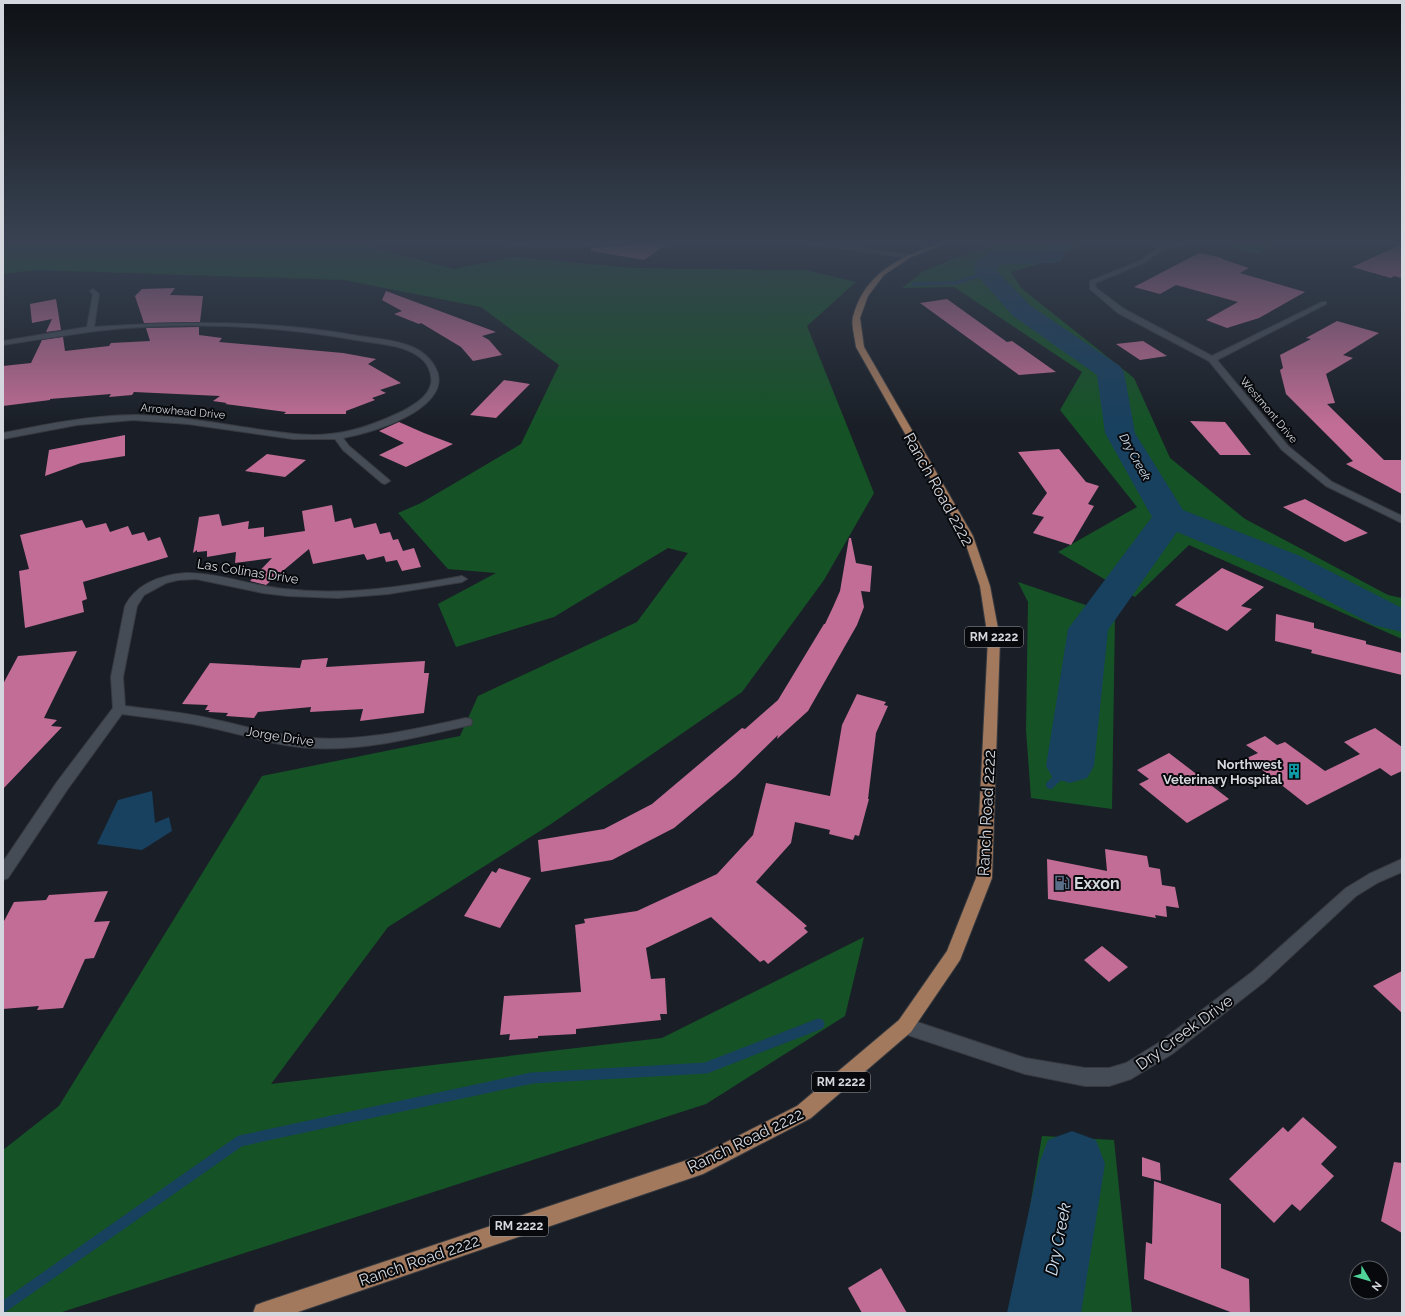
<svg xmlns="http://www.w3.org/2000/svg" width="1405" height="1316" font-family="Raleway,sans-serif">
  <rect width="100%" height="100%" fill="#1a1f27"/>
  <!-- green -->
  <g fill="#155326">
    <polygon points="3,241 367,241 369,247 454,269 512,257 634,268 806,270 856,282 807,326 874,493 824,580 742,692 551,824 388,927 271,1084 662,1038 864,937 845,1016 706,1104 59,1313 3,1313 3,1150 59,1106 262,776 460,736 478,696 637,622 688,553 668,548 554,617 456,647 438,604 496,573 448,569 398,513 421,503 521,444 559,365 481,307 344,280 36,270 3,274"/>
    <polygon points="1008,241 1085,241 1056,259 1011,272 1021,288 1134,378 1170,458 1245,519 1388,595 1402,598 1402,639 1189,545 1135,597 1058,552 1137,507 1060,410 1082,372 954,287 902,288 922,272 952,259"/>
    <polygon points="1211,241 1275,241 1258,255"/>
    <polygon points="1018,582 1115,615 1112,809 1031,798 1026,730 1028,602"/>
    <polygon points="1042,1136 1114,1140 1132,1313 1012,1313"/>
  </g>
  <!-- water -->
  <polygon fill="#18405f" points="152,791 155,823 169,817 172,831 142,850 97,844 118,800"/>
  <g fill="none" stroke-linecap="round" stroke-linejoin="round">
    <!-- stream-far2 -->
    <g stroke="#18405f" stroke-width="4">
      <polyline points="3,242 9,241"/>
      <polyline points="913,284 956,283 986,273"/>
    </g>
    <!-- stream-far1 -->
    <polyline stroke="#18405f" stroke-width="8" points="1050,785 1070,766"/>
    <!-- stream -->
    <polyline stroke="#18405f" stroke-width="11" points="3,1307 240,1141 532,1078 706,1068 819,1024"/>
    <!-- river -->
    <g fill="#18405f" fill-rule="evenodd">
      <path d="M1051,241h22l-12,20 -8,2 -51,1 -5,4v3l34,35 89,60 4,6 11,61 48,77 117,46 102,52v24l-29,-7 -99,-53 -97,-40 -69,98 -14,136 -7,12 -17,5 -17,-5 -7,-12 22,-137 84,-112 -47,-84 -8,-58 -84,-59 -38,-43 -1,-8c5,-8 14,-11 23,-14l49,-1z"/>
      <polygon points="1072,1131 1096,1140 1105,1164 1081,1313 1007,1313 1039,1164 1048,1140"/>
    </g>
  </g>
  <!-- building -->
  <g fill="#c16d95">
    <polygon points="641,241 672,241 644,260 591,251 591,248 637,244"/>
    <polygon points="1402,244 1402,278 1394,276 1391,278 1352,267"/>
    <polygon points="1199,253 1223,258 1222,259 1249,268 1240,273 1305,292 1259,318 1227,328 1206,320 1238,302 1176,285 1160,294 1134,287"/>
    <polygon points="175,288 170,295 203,296 200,322 144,323 135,296 142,289"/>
    <polygon points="386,291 496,332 482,336 489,340 502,355 473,361 461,347 421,323 419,324 394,314 402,311 382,300"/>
    <polygon points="56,299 61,330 46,332 52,319 32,323 30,304"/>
    <polygon points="947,299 1007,342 1012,341 1056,372 1019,375 920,303"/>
    <polygon points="1337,321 1379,333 1343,355 1353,358 1326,374 1335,403 1327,404 1384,460 1402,460 1402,494 1346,464 1353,461 1286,394 1280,370 1283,368 1280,355 1311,339 1306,338"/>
    <polygon points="199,327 199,335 222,338 219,342 343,353 376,359 368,364 401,383 380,390 386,393 372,398 375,400 346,411 346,414 284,414 286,412 225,404 227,403 213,401 220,396 134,392 132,395 109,397 111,394 50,399 50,400 3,406 3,366 31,363 42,340 63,337 65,351 109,346 111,343 150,341 146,328"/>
    <polygon points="1143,341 1167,356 1140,360 1116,344"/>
    <polygon points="504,380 530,384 496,418 470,415"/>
    <polygon points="1190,421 1225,422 1251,455 1220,455"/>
    <polygon points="399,422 424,433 453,444 406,467 379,455 404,443 379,431"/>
    <polygon points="125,435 125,456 81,463 45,476 49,450"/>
    <polygon points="1059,449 1086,482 1099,486 1088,504 1094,506 1071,545 1033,533 1044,517 1032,514 1047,493 1018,452"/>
    <polygon points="267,454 306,460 285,477 245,471"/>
    <polygon points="1305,499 1368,533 1345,542 1283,507"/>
    <polygon points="332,505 335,522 351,518 354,528 376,523 380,534 390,532 393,540 398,539 403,551 414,548 421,567 402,571 397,560 386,562 384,556 367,560 364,554 313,564 309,549 266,585 250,581 272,558 235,563 236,552 207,557 207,551 197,552 197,550 193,553 199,517 219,514 222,526 249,521 248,529 264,527 264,537 305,531 302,511"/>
    <polygon points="82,520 86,528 106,523 110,532 128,526 132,535 144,532 148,541 160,537 168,557 83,582 87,599 82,601 84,612 25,628 19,571 29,569 20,535"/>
    <polygon points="849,538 851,538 856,563 872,566 870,592 861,591 864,607 857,625 808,711 777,739 778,735 735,777 674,828 612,860 541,872 538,840 604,829 652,804 742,728 745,729 778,700 824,624 825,624 833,607 840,591"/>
    <polygon points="1222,568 1264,587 1241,606 1252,609 1227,631 1175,605"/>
    <polygon points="1276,614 1314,623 1314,628 1366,641 1366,644 1402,653 1402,675 1311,653 1312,650 1275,641"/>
    <polygon points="77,651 44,718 57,720 51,726 62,727 3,789 3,684 18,656"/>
    <polygon points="328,658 326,667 425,661 424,673 429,673 424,713 360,721 363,709 310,712 311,707 258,712 254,718 226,716 228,713 208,712 210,710 205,710 208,705 182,704 210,663 300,668 302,660"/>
    <polygon points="857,694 886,702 884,705 888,706 876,733 868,799 869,799 859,836 855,835 853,840 829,834 830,830 795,822 791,843 756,882 807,926 804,928 808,932 768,964 764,960 760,962 711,917 646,948 651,979 665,978 667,1014 660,1014 661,1020 576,1029 576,1034 538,1036 538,1038 509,1040 510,1034 500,1035 504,996 581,992 575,925 585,923 584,919 637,911 717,874 753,835 766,783 830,796 842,725"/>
    <polygon points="1375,728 1402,747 1402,771 1391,776 1380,768 1307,805 1247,758 1258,753 1246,745 1265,736 1277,745 1285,742 1325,771 1360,754 1344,742"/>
    <polygon points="1169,753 1229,799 1187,823 1139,784 1149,779 1137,770"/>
    <polygon points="1105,849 1147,856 1149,867 1160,869 1162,885 1175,887 1179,908 1166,906 1167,917 1155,915 1156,918 1048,899 1047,859 1107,871"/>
    <polygon points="499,868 531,878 500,928 464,916 492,871 496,873"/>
    <polygon points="108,891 94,922 110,921 94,958 85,959 63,1008 37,1010 39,1006 3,1009 3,923 14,902 46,900 49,895"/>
    <polygon points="1102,946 1128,967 1109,982 1084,960"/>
    <polygon points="1402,971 1402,1013 1373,986"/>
    <polygon points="1303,1117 1337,1147 1321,1164 1334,1176 1300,1211 1292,1204 1274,1223 1229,1179 1283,1127 1288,1132"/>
    <polygon points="1142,1157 1160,1163 1161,1181 1142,1176"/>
    <polygon points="1394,1162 1402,1163 1402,1233 1381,1221"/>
    <polygon points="1154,1181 1221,1204 1221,1268 1249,1279 1250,1313 1233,1313 1144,1279 1146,1242 1152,1244"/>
    <polygon points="881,1268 907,1313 862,1313 848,1288"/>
  </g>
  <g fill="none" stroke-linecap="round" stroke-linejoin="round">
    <defs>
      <g id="minor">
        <path d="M507,241l50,2 83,-2 -3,2c-23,2 -113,10 -130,-2z"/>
        <polygon points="787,241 803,241 909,254 912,256 909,258"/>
        <polygon points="1186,241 1197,241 1163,249 1146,262 1095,283 1096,288 1124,309 1212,356 1322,302 1326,302 1326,304 1217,360 1288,446 1332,482 1402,516 1402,523 1326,486 1282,450 1209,361 1118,313 1090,289 1090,281 1142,260 1159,247"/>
        <path d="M93,289l6,5 -5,33c89,-6 177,-7 265,9 27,4 64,5 77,33 5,10 3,19 -4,28 -17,22 -62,36 -89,41l6,8 39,33 2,2 -5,3 -3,-1 -39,-33 -8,-11h-42l-105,-15 -55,-4 -56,5 -74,14v-6c44,-9 89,-18 134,-18 43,1 84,9 126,15 22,3 45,7 67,4 25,-2 50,-12 73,-23 11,-6 25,-14 28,-27 2,-11 -4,-22 -13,-28 -16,-11 -37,-12 -56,-15 -87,-16 -178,-20 -266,-10 -30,4 -62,9 -93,14v-4l84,-14 6,-33 -3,-3z"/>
        <path d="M186,573c34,0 66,13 99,16 59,7 119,-2 177,-13l5,3 -5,3 -74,12 -50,4 -50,-2 -25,-3 -67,-14 -18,1 -12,3 -22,12 -7,11 -14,71 2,29c29,4 58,6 87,13 33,7 65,17 98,19 53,4 105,-9 156,-20l5,1 1,3 -1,3 -5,1c-51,12 -103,25 -156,22 -33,-2 -65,-13 -98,-20 -29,-7 -60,-10 -90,-14l-55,76 -59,88 -5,2v-18l54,-80 56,-74 -2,-31 14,-71c12,-23 36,-31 61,-33z"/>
        <polygon points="1402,859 1402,872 1379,882 1356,896 1264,982 1172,1054 1131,1079 1109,1086 1085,1086 1025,1074 899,1032 896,1026 899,1020 905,1018 1025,1058 1085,1068 1109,1068 1126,1063 1160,1042 1252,972 1346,888 1369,874"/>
      </g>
      <path id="major" d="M946,241h8l-43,16 -27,18 -16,21 -8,22 4,29 109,189 17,50 10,53 -8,239 -32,82 -49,72 -100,86 -108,56 -408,139h-42l3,-8 8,-3 435,-146 98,-50 102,-86 48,-69 29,-73 12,-239 -8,-53 -17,-50 -107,-189c-1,-9 -5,-22 -3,-30 12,-47 52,-62 93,-76z"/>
    </defs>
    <!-- minor casing -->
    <use href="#minor" stroke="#373a40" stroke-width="2"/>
    <!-- major casing -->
    <use href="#major" stroke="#373a40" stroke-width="2"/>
    <!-- minor -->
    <use href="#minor" fill="#464c55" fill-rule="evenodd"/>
    <!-- major -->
    <use href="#major" fill="#a2795d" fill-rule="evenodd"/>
  </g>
  <!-- sky -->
  <linearGradient id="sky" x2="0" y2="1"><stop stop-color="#0e1115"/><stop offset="0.57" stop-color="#384252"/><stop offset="1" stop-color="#384252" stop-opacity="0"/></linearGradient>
  <rect width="1405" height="425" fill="url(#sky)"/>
  <!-- icons -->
  <defs>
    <symbol id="building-bare" viewBox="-9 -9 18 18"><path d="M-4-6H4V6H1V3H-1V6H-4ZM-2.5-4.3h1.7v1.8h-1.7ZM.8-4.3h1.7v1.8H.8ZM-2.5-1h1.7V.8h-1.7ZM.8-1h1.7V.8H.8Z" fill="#0f9aa8" stroke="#07090c" stroke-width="2.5" paint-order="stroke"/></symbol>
    <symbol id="fuel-bare" viewBox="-9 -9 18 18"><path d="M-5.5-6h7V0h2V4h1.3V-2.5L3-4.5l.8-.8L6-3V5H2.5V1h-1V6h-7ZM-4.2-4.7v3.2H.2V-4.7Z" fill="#5c6f8a" stroke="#07090c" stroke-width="2.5" paint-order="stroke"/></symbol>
  </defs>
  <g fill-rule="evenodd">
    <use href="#building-bare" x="1283" y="760" width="22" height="22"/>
    <use href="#fuel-bare" x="1051" y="872" width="22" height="22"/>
  </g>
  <g text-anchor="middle" stroke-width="4" stroke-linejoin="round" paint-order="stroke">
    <!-- far-street labels -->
    <g font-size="11" fill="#d4d7dd" stroke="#07090c">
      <text transform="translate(1269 410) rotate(50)" y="4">Westmont Drive</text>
      <text transform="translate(183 411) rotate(5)" y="4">Arrowhead Drive</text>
    </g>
    <!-- far-water labels -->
    <g font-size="12" font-style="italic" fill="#d2e4f4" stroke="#07090c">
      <text transform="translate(1135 457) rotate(61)" y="4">Dry Creek</text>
    </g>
    <!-- shield labels -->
    <g fill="#07090c" stroke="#96999e" stroke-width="1">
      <rect x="965" y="627" width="58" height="20" rx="3"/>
      <rect x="812" y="1072" width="58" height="20" rx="3"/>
      <rect x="490" y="1216" width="58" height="20" rx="3"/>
    </g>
    <g font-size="12" font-weight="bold" fill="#d4d7dd">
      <text x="994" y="641">RM 2222</text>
      <text x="841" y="1086">RM 2222</text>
      <text x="519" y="1230">RM 2222</text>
    </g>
    <!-- street labels -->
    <g font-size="13" fill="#d4d7dd" stroke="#07090c">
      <text transform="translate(248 571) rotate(9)" y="5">Las Colinas Drive</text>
      <text transform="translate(280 736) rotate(9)" y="5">Jorge Drive</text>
    </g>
    <!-- poi labels -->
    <g font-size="13" font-weight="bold" fill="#d4d7dd" stroke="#07090c" text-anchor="end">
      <text x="1282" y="769">Northwest<tspan x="1282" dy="15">Veterinary Hospital</tspan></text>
    </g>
    <!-- near-street labels -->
    <g font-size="16" fill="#d4d7dd" stroke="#07090c">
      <text transform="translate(939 489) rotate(61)" y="6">Ranch Road 2222</text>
      <text transform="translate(986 813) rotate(-87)" y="6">Ranch Road 2222</text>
      <text transform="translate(1184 1032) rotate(-36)" y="6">Dry Creek Drive</text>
      <text transform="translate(745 1140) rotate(-26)" y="6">Ranch Road 2222</text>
      <text transform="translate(419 1260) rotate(-19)" y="6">Ranch Road 2222</text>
    </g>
    <!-- near-poi labels -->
    <g font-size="16" font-weight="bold" fill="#d4d7dd" stroke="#07090c" text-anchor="start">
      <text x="1074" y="889">Exxon</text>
    </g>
    <!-- near-water labels -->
    <g font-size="17" font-style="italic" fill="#d2e4f4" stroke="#07090c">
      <text transform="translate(1058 1239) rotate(-79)" y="6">Dry Creek</text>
    </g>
  </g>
  <!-- border -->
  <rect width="1405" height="1316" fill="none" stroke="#d4d7dd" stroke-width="8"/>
  <!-- north arrow -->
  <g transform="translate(1369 1280) rotate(128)"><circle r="19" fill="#07090c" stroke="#595b60"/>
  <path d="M0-3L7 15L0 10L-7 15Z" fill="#50d398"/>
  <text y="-6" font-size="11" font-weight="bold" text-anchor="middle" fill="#d4d7dd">N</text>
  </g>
</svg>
